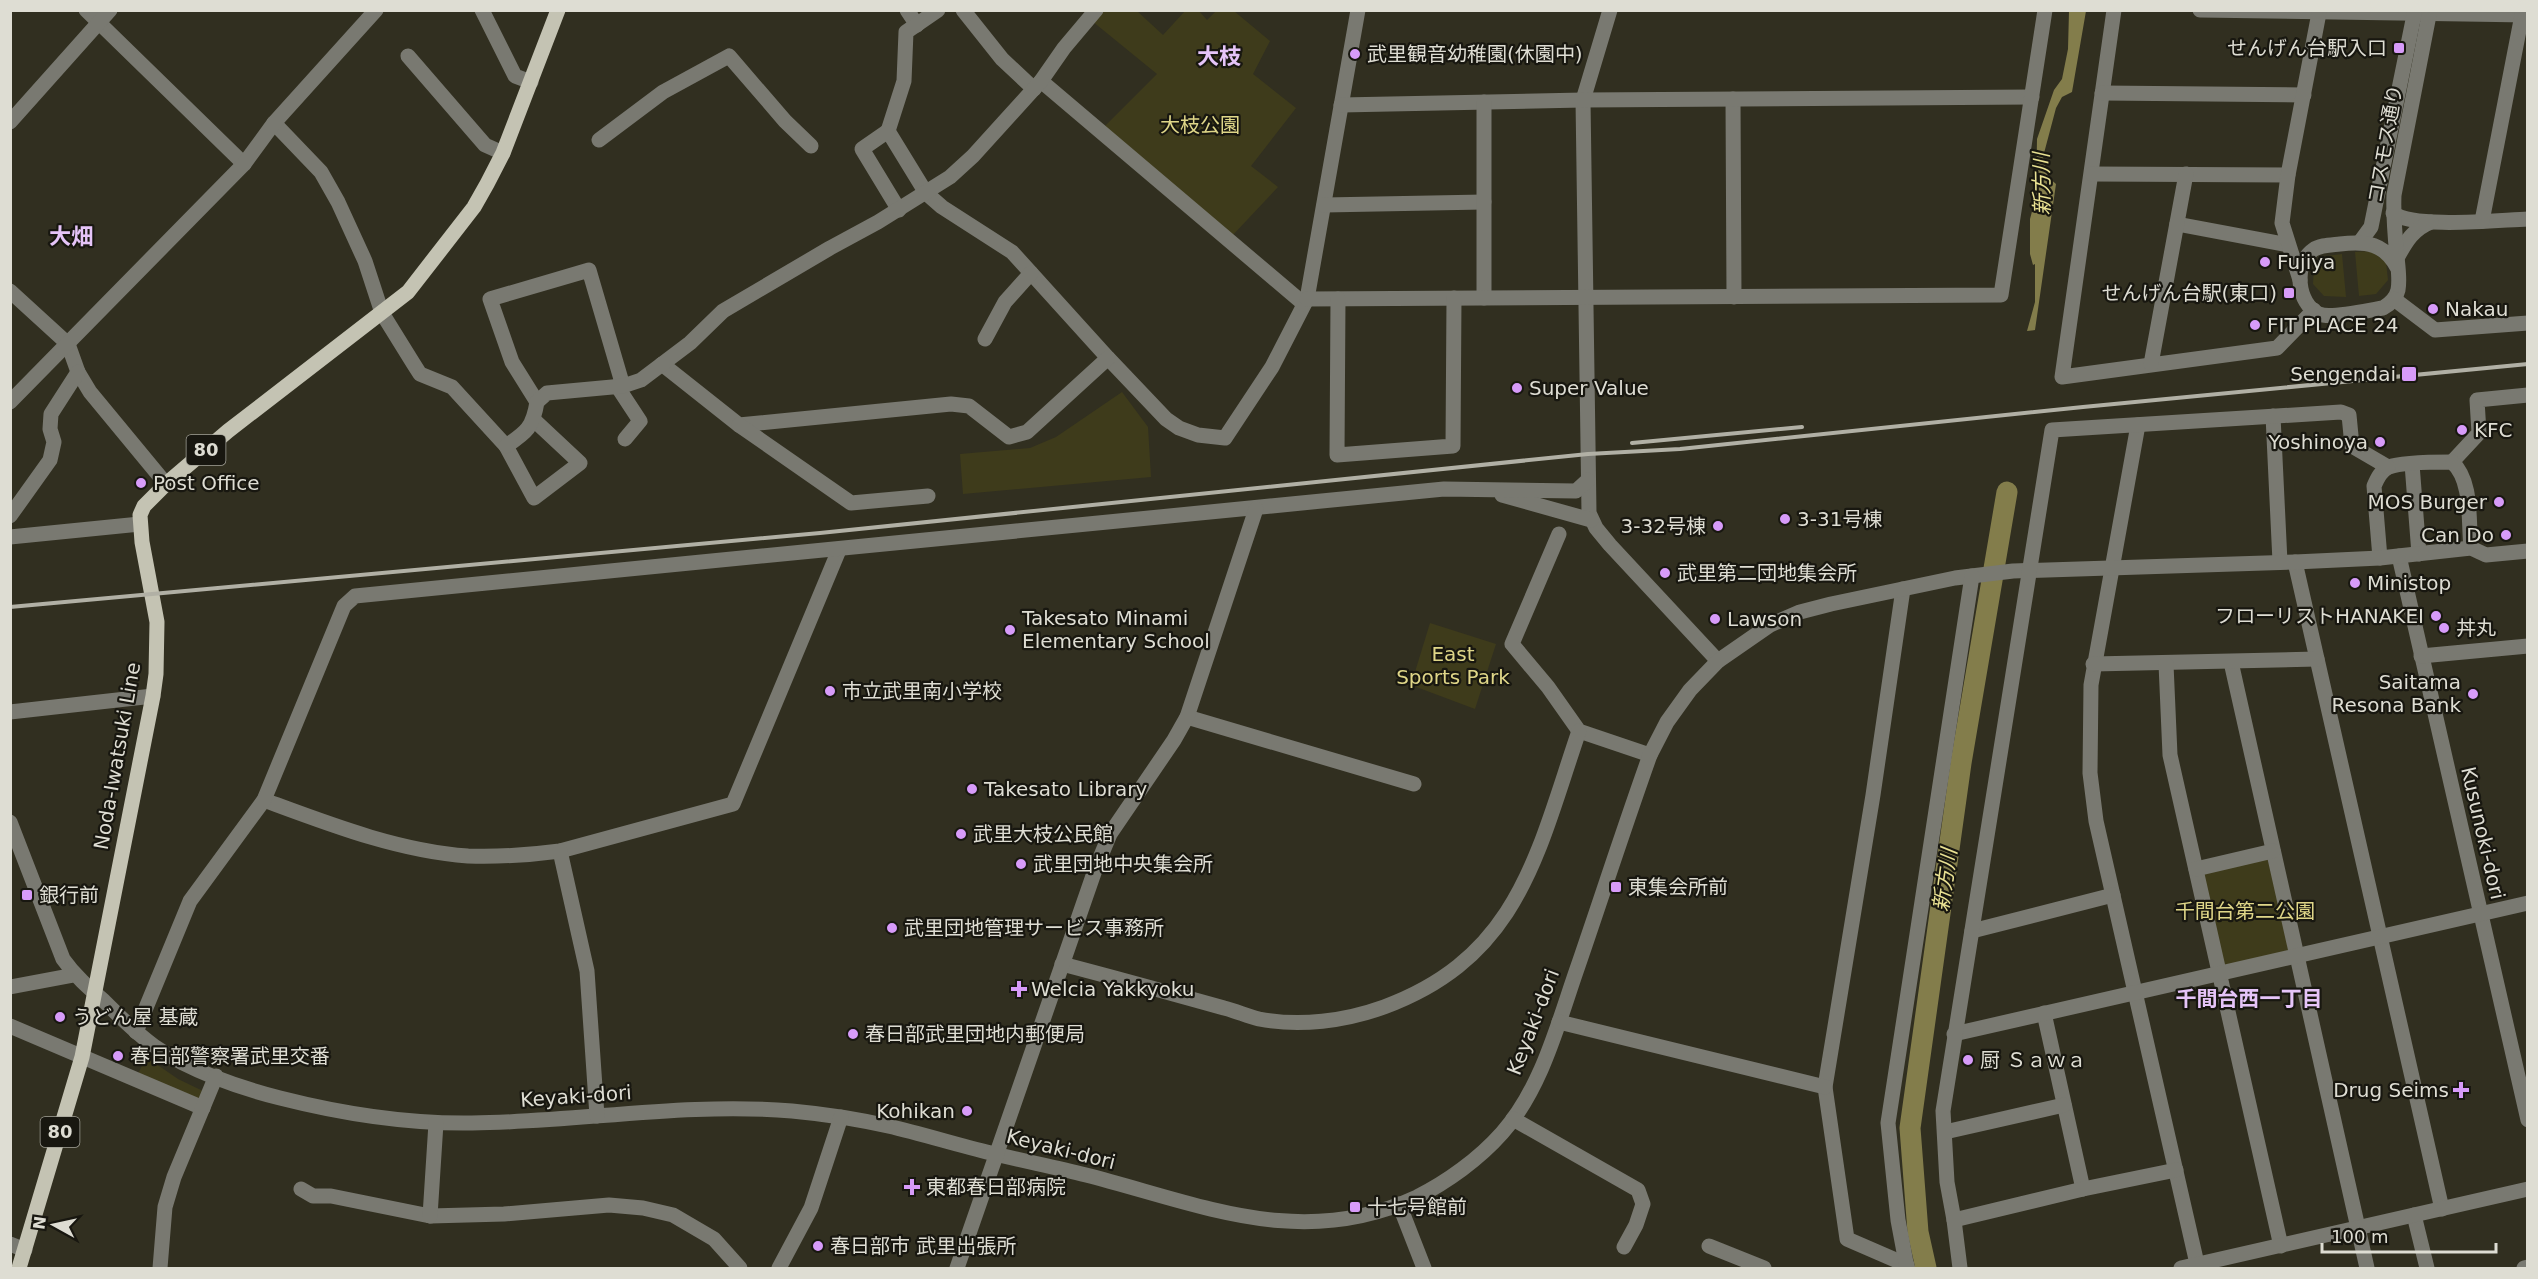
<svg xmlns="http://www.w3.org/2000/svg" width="2538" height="1279" font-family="'DejaVu Sans','Noto Sans JP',sans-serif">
  <rect width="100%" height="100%" fill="#312f20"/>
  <!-- green -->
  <g fill="#3e3b1b">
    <polygon points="1101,11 1137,11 1163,35 1185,11 1199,11 1207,20 1216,11 1234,11 1270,41 1253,74 1296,108 1251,166 1278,187 1231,237 1103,128 1157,74 1092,21"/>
    <polygon points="2371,251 2386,262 2388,280 2376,294 2359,296 2355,252"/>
    <polygon points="2342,254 2346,297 2324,296 2313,284 2314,267 2326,256"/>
    <polygon points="1122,392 1148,427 1151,477 963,494 960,454 1030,448 1056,437"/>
    <polygon points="1430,623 1496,644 1475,709 1411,685"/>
    <polygon points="2267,856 2290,950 2223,966 2201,872"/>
    <polygon points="146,1057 178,1079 203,1091 199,1100 138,1074"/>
  </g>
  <!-- water -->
  <polygon fill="#837d4b" points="2069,11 2086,11 2072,92 2062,97 2056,108 2043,157 2048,177 2056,184 2035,330 2027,331 2035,302 2035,264 2033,265 2030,254 2030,219 2036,196 2037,139 2054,90 2062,79 2068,49"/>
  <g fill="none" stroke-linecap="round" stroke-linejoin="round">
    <!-- stream -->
    <polyline stroke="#837d4b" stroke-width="4" points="1915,1268 1924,1257"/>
    <!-- river -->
    <polyline stroke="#837d4b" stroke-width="21" points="1926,1268 1918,1232 1910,1128 1961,763 2007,492"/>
    <!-- minor -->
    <g stroke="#797971" stroke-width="15">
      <polyline points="86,10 244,164"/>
      <polyline points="482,10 515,76 531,82"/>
      <polyline points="907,10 917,25"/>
      <polyline points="938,10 906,32 904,81 888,131 926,193 942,207 1012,252 1108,358 1166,419 1179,428 1198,435 1225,438 1272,367 1307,299 1358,10"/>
      <polyline points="963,10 1002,59 1034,89"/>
      <polyline points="1610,10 1583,100 1589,513 1596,528 1610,545 1718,661"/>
      <polyline points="2114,10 2062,377 2277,348 2314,310"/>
      <polyline points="2200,10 2528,15"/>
      <polyline points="408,56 485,145 503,153"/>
      <polyline points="1041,81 1304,304"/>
      <polyline points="2102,93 2304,95"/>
      <polyline points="1733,99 1734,297"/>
      <polyline points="1341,105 1583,100 2032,97"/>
      <polyline points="10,122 110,10"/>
      <polyline points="274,123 321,172 338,202 365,261 382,313 413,363 420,374 452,387 506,446 534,498 580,463 534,420"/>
      <polyline points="888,131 862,149 899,210"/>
      <polyline points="599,140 663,92 729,56 785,121 811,146"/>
      <polyline points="2092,174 2288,175"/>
      <polyline points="1324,205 1484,202"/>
      <path d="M2393,213c21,16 105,7 135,6"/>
      <polyline points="2482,221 2522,15"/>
      <polyline points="2177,224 2288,245"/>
      <polyline points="2360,242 2371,227 2415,10"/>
      <path d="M2397,258c9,-16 16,-29 34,-36"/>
      <path d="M2398,269c-13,-26 -32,-28 -58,-25 -9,1 -20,1 -27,6 -20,14 -16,54 6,64 12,5 50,-4 64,-6 7,-4 13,-9 15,-18 2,-10 0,-23 -1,-33 -2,-21 -4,-41 -3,-62l36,-185"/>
      <polyline points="2300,280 2282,223 2288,175 2319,13"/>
      <polyline points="10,291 68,344 78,372 90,392 166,484"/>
      <polyline points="1484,298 1484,102"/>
      <polyline points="1307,299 2001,295 2045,10"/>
      <polyline points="1338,299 1337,455 1453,446 1454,298"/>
      <polyline points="2394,299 2435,330 2528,323"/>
      <polyline points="985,339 1005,302 1031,273"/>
      <polyline points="662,364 739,425 951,404 969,406 1009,437 1027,432 1108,358"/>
      <polyline points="2151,364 2186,174"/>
      <polyline points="617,386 640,421 625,439"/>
      <polyline points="10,402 244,164 274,123 376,10"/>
      <polyline points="537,402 512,362 490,299 589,270 623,386"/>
      <polyline points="2273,416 2280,562"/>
      <polyline points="739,425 851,503 928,496"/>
      <polyline points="2138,425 2091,685 2090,773 2096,821 2198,1268"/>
      <path d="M506,446c21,-14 27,-19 31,-44l10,-9 76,-7 18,-6 49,-37 33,-32 107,-63 48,-26 72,-45 23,-21 68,-75 23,-33 32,-38"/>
      <polyline points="2452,462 2479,433 2477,400 2528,395"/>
      <polyline points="2412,464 2419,554"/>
      <polyline points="1502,495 1591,520"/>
      <polyline points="10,516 50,460 54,442 50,429 51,414 78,372"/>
      <polyline points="1559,534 1512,644 1548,687 1579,731 1650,755"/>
      <polyline points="10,537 140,524"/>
      <polyline points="2399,556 2528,1120"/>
      <path d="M2380,558l-6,-72c3,-7 7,-16 15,-19 12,-5 48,-5 63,-5 21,19 16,59 19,86"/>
      <polyline points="2295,562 2442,1209"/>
      <polyline points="1903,589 1873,795 1825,1087 1847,1239 1907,1265"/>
      <polyline points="2421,656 2528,646"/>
      <polyline points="2231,662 2367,1268"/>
      <polyline points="2093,664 2317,659"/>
      <polyline points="2166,664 2170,755 2281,1246"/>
      <polyline points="10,712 153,696"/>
      <polyline points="1187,717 1414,784"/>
      <path d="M264,800c65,24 134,51 204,56 31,1 62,-1 92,-5l173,-47 106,-254"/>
      <path d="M10,822l53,137c12,17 26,29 41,42 16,16 32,32 50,45 34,24 86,42 126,52 63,16 127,26 192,25 107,-1 213,-21 320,-12 32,3 65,8 96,15 35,8 69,19 103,27 32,8 64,14 95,22 114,29 215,76 331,22 30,-15 62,-38 85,-64 40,-45 56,-110 76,-167 24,-70 47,-141 72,-211l17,-33 23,-32 28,-29 52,-36 30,-13 31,-8 124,-26 58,-7 282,-9 85,-4 91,-10 15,7 42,-4"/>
      <polyline points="560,851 587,971 597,1116"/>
      <polyline points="2196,869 2273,851"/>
      <polyline points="1972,931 2113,895"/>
      <path d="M1062,964c54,14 108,29 162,44 12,3 23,8 35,11 41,8 86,2 125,-12 135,-50 153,-153 195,-276"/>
      <polyline points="10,987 74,975"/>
      <polyline points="2044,1013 2083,1189"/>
      <polyline points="1559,1022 1825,1087"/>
      <polyline points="10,1026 203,1108"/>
      <polyline points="136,1032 190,901 264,800 344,606 355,596 1444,489 1576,491 1588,480"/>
      <polyline points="1954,1034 2528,903"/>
      <polyline points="1513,1119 1638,1190 1643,1204 1636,1225 1624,1247"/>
      <polyline points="1945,1132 2064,1105"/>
      <polyline points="301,1189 313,1196 331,1196 430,1216 504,1214 609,1205 643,1208 673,1215 714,1239 740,1268"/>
      <polyline points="1399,1204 1424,1268"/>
      <polyline points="2414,1215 2427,1268"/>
      <polyline points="430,1216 436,1123"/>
      <polyline points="1954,1220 2083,1189 2176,1170"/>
      <polyline points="10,1244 25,1250"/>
      <polyline points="1709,1246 1764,1268"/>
      <polyline points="160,1268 165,1207 174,1177 216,1076"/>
      <polyline points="779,1268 811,1208 841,1117"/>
      <polyline points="957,1268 1095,870 1110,834 1174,740 1187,717 1256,509"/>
      <polyline points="1907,1268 1898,1220 1888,1123 1972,576"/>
      <polyline points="1960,1268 1954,1220 1947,1182 1943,1111 2052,430 2341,412 2349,415 2352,446 2388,467"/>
      <polyline points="2181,1268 2528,1189"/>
      <polyline points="2524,1268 2528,1267"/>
    </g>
    <!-- major -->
    <polyline stroke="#c4c3b3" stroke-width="15" points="19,1268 82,1057 153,696 156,674 157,622 142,542 140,515 144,506 166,484 228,431 408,292 474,207 487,184 503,153 558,10"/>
    <!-- rail -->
    <g stroke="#b1b0a5" stroke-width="4">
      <polyline points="1632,443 1802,427"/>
      <polyline points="10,607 820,533 1588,454 1680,449 2083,407 2528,364"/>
    </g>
  </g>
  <!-- markers -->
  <g fill="#d79bf9" stroke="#181710" stroke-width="2">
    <rect x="2393" y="42" width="12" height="12" rx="3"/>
    <circle cx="1355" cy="54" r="6"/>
    <circle cx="2265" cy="262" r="6"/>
    <rect x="2283" y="287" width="12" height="12" rx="3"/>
    <circle cx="2433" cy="309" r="6"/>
    <circle cx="2255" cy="325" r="6"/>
    <rect x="2401" y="366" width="16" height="16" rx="3"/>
    <circle cx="1517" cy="388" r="6"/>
    <circle cx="2462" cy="430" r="6"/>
    <circle cx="2380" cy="442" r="6"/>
    <circle cx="141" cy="483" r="6"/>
    <circle cx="2499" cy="502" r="6"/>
    <circle cx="1785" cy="519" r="6"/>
    <circle cx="1718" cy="526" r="6"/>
    <circle cx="2506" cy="535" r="6"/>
    <circle cx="1665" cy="573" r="6"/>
    <circle cx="2355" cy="583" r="6"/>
    <circle cx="2436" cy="616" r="6"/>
    <circle cx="1715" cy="619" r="6"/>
    <circle cx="2444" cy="628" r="6"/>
    <circle cx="1010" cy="630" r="6"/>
    <circle cx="830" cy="691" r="6"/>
    <circle cx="2473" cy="694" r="6"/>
    <circle cx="972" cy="789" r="6"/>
    <circle cx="961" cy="834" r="6"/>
    <circle cx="1021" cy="864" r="6"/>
    <rect x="1610" y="881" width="12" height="12" rx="3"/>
    <rect x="21" y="889" width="12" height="12" rx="3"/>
    <circle cx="892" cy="928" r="6"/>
    <path d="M1016 980h6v6h6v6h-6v6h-6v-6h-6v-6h6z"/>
    <circle cx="60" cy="1017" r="6"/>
    <circle cx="853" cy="1034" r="6"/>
    <circle cx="118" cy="1056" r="6"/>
    <circle cx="1968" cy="1060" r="6"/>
    <path d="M2458 1081h6v6h6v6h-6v6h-6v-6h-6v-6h6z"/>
    <circle cx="967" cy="1111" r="6"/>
    <path d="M909 1178h6v6h6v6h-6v6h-6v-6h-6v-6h6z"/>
    <rect x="1349" y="1201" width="12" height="12" rx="3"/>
    <circle cx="818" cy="1246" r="6"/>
  </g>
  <g text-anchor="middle" stroke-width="4.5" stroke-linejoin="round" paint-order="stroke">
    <!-- shield labels -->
    <g fill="#181710" stroke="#a3a298" stroke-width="1.5">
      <rect x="186.5" y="435" width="39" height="30" rx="4.5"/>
      <rect x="40.5" y="1117" width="39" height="30" rx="4.5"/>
    </g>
    <g font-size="18" font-weight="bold" fill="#deddd3">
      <text x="206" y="456">80</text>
      <text x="60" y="1138">80</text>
    </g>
    <!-- poi labels -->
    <g font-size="20" fill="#deddd3" stroke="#181710" text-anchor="start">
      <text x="2387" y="55" text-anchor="end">せんげん台駅入口</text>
      <text x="1367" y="61">武里観音幼稚園(休園中)</text>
      <text x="2277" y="269">Fujiya</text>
      <text x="2277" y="300" text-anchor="end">せんげん台駅(東口)</text>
      <text x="2445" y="316">Nakau</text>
      <text x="2267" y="332">FIT PLACE 24</text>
      <text x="2396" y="381" text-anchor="end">Sengendai</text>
      <text x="1529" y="395">Super Value</text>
      <text x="2474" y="437">KFC</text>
      <text x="2368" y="449" text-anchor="end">Yoshinoya</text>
      <text x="153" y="490">Post Office</text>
      <text x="2487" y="509" text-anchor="end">MOS Burger</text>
      <text x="1797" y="526">3-31号棟</text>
      <text x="1706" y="533" text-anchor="end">3-32号棟</text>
      <text x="2494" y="542" text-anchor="end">Can Do</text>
      <text x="1677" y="580">武里第二団地集会所</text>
      <text x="2367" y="590">Ministop</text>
      <text x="2424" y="623" text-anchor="end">フローリストHANAKEI</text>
      <text x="1022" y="625">Takesato Minami<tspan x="1022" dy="23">Elementary School</tspan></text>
      <text x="1727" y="626">Lawson</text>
      <text x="2456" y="635">丼丸</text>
      <text x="2461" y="689" text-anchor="end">Saitama<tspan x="2461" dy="23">Resona Bank</tspan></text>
      <text x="842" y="698">市立武里南小学校</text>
      <text x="984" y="796">Takesato Library</text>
      <text x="973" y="841">武里大枝公民館</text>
      <text x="1033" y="871">武里団地中央集会所</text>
      <text x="1628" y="894">東集会所前</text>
      <text x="39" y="902">銀行前</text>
      <text x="904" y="935">武里団地管理サービス事務所</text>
      <text x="1031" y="996">Welcia Yakkyoku</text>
      <text x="72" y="1024">うどん屋 基蔵</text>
      <text x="865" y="1041">春日部武里団地内郵便局</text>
      <text x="130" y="1063">春日部警察署武里交番</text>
      <text x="1980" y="1067">厨 Ｓａｗａ</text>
      <text x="2449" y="1097" text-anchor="end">Drug Seims</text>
      <text x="955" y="1118" text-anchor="end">Kohikan</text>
      <text x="926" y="1194">東都春日部病院</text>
      <text x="1367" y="1214">十七号館前</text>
      <text x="830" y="1253">春日部市 武里出張所</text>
    </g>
    <!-- park labels -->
    <g font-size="20" fill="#dfd688" stroke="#181710">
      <text x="1200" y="132">大枝公園</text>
      <text x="1453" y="661">East<tspan x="1453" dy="23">Sports Park</tspan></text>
      <text x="2245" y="918">千間台第二公園</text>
    </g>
    <!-- street labels -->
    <g font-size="20" fill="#deddd3" stroke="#181710">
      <text transform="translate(2385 144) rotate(-80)" y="7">コスモス通り</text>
      <text transform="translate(117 756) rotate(-80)" y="7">Noda-Iwatsuki Line</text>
      <text transform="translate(2483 833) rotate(77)" y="7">Kusunoki-dori</text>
      <text transform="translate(1533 1022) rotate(-69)" y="7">Keyaki-dori</text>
      <text transform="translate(576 1096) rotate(-4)" y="7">Keyaki-dori</text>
      <text transform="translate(1061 1149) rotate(14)" y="7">Keyaki-dori</text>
    </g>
    <!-- water labels -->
    <g font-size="21" font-style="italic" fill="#eae293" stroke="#181710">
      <text transform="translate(2042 184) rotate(-91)" y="7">新方川</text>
      <text transform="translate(1945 880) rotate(-82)" y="7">新方川</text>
    </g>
    <!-- neighbourhood labels -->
    <g font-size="21" font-weight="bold" fill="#e5c4f8" stroke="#181710">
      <text x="2249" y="1006">千間台西一丁目</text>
    </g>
    <!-- quarter labels -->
    <g font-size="22" font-weight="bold" fill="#e5c4f8" stroke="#181710">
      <text x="1219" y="64">大枝</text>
      <text x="71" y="244">大畑</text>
    </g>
  </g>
  <!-- border -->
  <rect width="2538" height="1279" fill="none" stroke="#deddd3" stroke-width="24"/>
  <!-- north arrow -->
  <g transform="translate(54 1225) rotate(278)" stroke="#181710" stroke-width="4.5" paint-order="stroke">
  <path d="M0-4.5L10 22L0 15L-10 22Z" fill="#deddd3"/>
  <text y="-9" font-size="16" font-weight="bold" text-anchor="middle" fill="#deddd3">N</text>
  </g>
  <!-- scale -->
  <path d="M2322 1243v9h174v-9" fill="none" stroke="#deddd3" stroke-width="3"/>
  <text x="2331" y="1243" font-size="18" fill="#deddd3" stroke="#181710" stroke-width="4.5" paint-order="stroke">100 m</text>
</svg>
